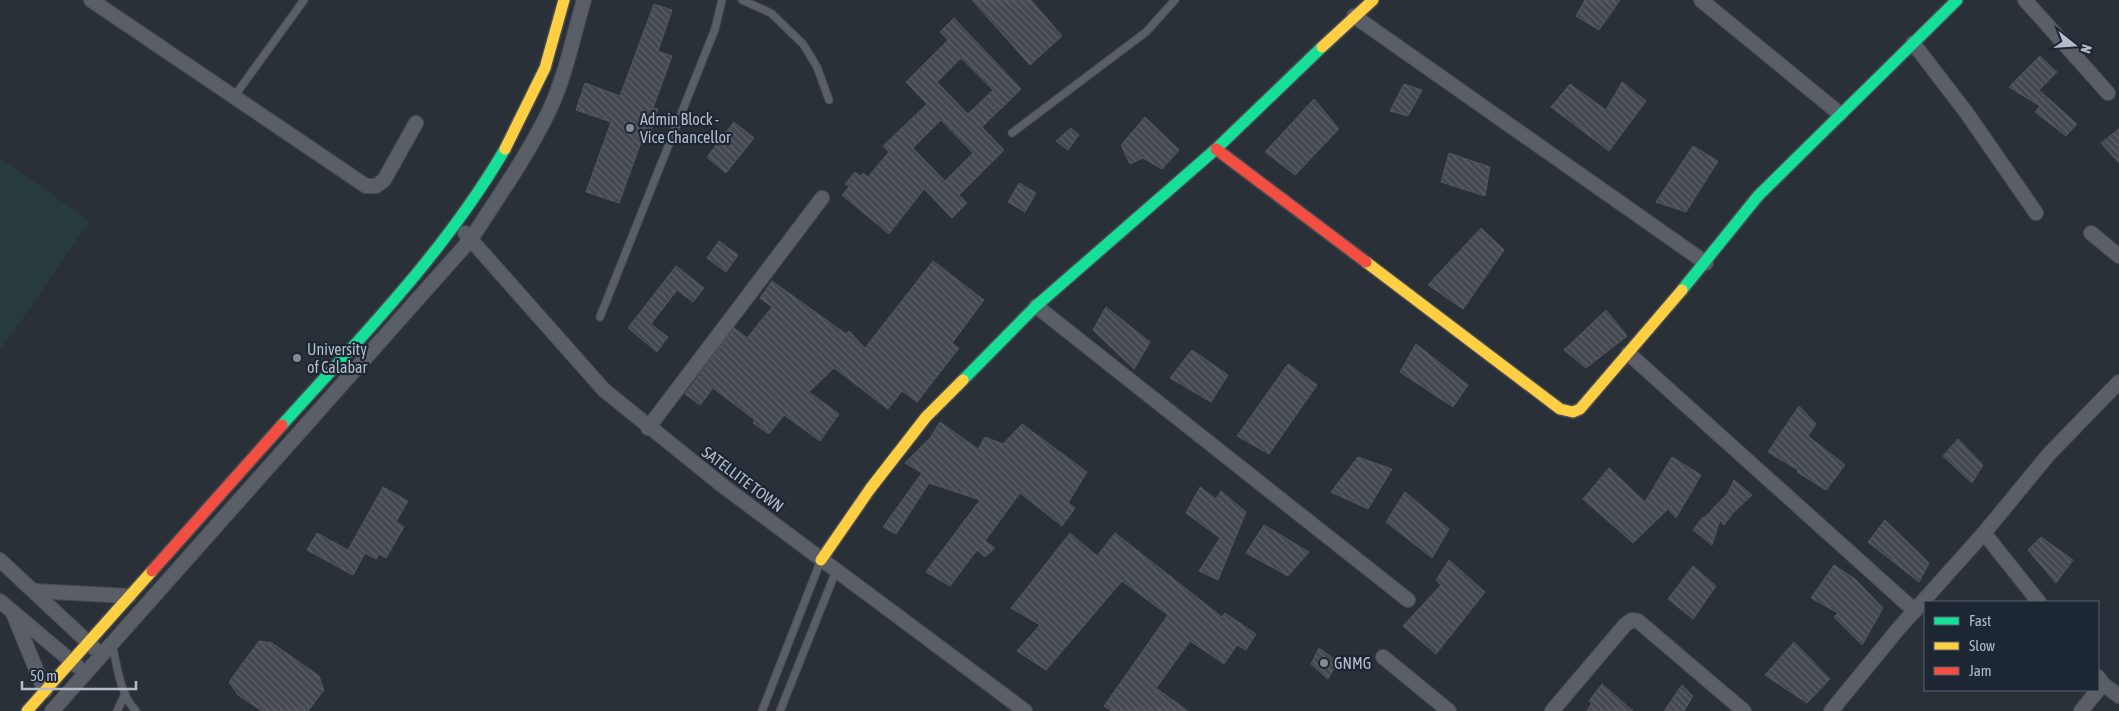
<svg xmlns="http://www.w3.org/2000/svg" width="2119" height="711" font-family="'Asap Condensed',sans-serif">
  <defs>
    <pattern id="building-back-hatch" width="6" height="6" patternUnits="userSpaceOnUse" patternTransform="scale(1.25)"><rect width="6" height="6" fill="#444950"/><path d="M-1 5l2 2M0 0l6 6M5-1l2 2" fill="none" stroke="#5d6168"/></pattern>
  </defs>
  <rect width="100%" height="100%" fill="#2a3038"/>
  <!-- pitch -->
  <polygon fill="#273a3e" points="0,158 90,221 0,351"/>
  <!-- building -->
  <g fill="url(#building-back-hatch)" stroke="#52575f" fill-rule="evenodd">
    <polygon points="972,0 1031,0 1062,36 1030,65"/>
    <polygon points="1585,0 1620,0 1599,30 1576,16"/>
    <polygon points="654,4 672,10 658,51 672,56 653,108 658,109 649,136 644,134 619,203 586,192 611,122 576,110 585,83 620,96"/>
    <path d="M954,18l67,71 -39,38 22,23 -45,45 8,8 -15,15 -28,-29 -35,45 -47,-39 7,-8 -4,-3 10,-12 5,4 3,-3 5,4 21,-25 -6,-6 44,-42 -21,-22 42,-42 -8,-8zM961,58l32,32 -25,24 -31,-32zM941,120l32,33 -28,28 -32,-33z"/>
    <polygon points="2040,56 2057,72 2039,90 2077,124 2066,136 2035,112 2040,106 2009,87"/>
    <polygon points="1622,82 1646,101 1609,151 1551,107 1570,84 1606,110"/>
    <polygon points="1404,84 1422,90 1408,116 1390,111"/>
    <polygon points="1314,99 1339,129 1295,175 1265,152"/>
    <polygon points="1145,117 1179,150 1162,169 1143,158 1130,164 1121,145"/>
    <polygon points="734,122 754,138 726,173 707,157"/>
    <polygon points="1071,128 1079,135 1068,150 1056,141"/>
    <polygon points="2119,129 2119,163 2101,143"/>
    <polygon points="1693,146 1718,161 1686,212 1656,202"/>
    <polygon points="1449,153 1490,167 1485,196 1441,182"/>
    <polygon points="1019,183 1036,193 1025,212 1008,202"/>
    <polygon points="1481,228 1504,250 1463,309 1428,285"/>
    <polygon points="719,241 738,255 726,272 707,258"/>
    <polygon points="933,261 984,300 952,343 959,348 917,402 902,391 888,409 834,368 809,392 839,414 820,441 784,415 769,434 753,423 755,420 713,388 700,405 685,394 734,328 747,338 772,307 760,298 772,281 846,334 849,331 865,348"/>
    <polygon points="676,266 704,288 693,302 677,290 651,324 668,337 657,352 628,328"/>
    <polygon points="1106,307 1150,342 1134,369 1093,330"/>
    <polygon points="1606,310 1627,336 1586,368 1564,350"/>
    <polygon points="1416,344 1468,385 1453,407 1400,372"/>
    <polygon points="1192,350 1228,375 1211,402 1170,378"/>
    <polygon points="1288,364 1317,385 1269,454 1237,436"/>
    <polygon points="1799,406 1816,424 1808,436 1845,465 1826,490 1797,472 1798,470 1768,452"/>
    <polygon points="940,422 978,449 985,437 1003,444 1022,424 1087,472 1068,503 1075,508 1062,526 1020,493 985,541 995,548 985,557 977,550 950,586 926,572 980,500 929,483 896,534 883,527 922,473 905,463 930,438"/>
    <polygon points="1958,439 1983,465 1972,483 1943,456"/>
    <polygon points="1358,457 1392,469 1368,509 1331,492"/>
    <polygon points="1672,457 1701,475 1676,518 1668,509 1633,543 1583,499 1609,468 1645,502"/>
    <polygon points="1734,480 1752,495 1733,513 1724,525 1720,520 1712,545 1693,530 1703,517 1704,518 1728,493"/>
    <polygon points="383,487 408,501 396,522 404,527 386,558 379,554 376,559 365,553 353,575 307,550 317,533 348,550"/>
    <polygon points="1200,487 1216,499 1221,491 1246,512 1218,580 1199,571 1220,538 1186,513"/>
    <polygon points="1405,492 1449,529 1432,558 1386,522"/>
    <polygon points="1885,520 1929,563 1919,582 1868,542"/>
    <polygon points="1264,525 1309,552 1288,576 1246,553"/>
    <polygon points="1070,533 1097,556 1115,533 1222,617 1225,613 1256,634 1246,650 1237,645 1224,664 1190,641 1156,688 1188,711 1111,711 1104,706 1168,615 1122,581 1046,670 1017,651 1040,625 1011,608"/>
    <polygon points="2041,537 2073,560 2056,583 2028,550"/>
    <polygon points="1449,560 1485,592 1436,654 1403,626 1441,585 1436,580"/>
    <polygon points="1834,565 1855,579 1883,608 1862,645 1834,617 1838,613 1811,598"/>
    <polygon points="1693,566 1716,586 1693,619 1668,599"/>
    <polygon points="259,641 272,643 319,676 324,690 308,711 262,711 238,695 229,682"/>
    <polygon points="1794,642 1830,679 1807,703 1765,675"/>
    <polygon points="1319,648 1338,662 1328,679 1311,664"/>
    <polygon points="1602,684 1633,711 1587,711 1592,703 1589,701"/>
    <polygon points="1682,685 1693,696 1684,711 1664,711"/>
  </g>
  <g fill="none" stroke-linecap="round" stroke-linejoin="round">
    <defs>
      <g id="lane">
        <polyline points="742,0 771,13 803,44 817,67 829,100"/>
        <polyline points="233,98 304,0"/>
        <polyline points="1012,133 1146,32 1175,0"/>
        <polyline points="600,317 715,29 722,0"/>
        <path d="M112,644c5,21 8,51 24,67"/>
        <polyline points="117,711 125,694"/>
        <polyline points="762,711 821,560"/>
        <polyline points="780,711 836,571"/>
      </g>
      <g id="street">
        <polyline points="91,0 366,186 376,186 384,180 416,123"/>
        <polyline points="1701,0 1840,114"/>
        <polyline points="2025,0 2108,93"/>
        <polyline points="1354,16 1706,263"/>
        <polyline points="1913,43 1966,112 2036,213"/>
        <polyline points="465,233 604,390 723,486 1025,711"/>
        <polyline points="2091,233 2119,256"/>
        <polyline points="1036,306 1408,600"/>
        <polyline points="1628,353 1915,611"/>
        <polyline points="648,428 822,198"/>
        <polyline points="1984,533 2039,602"/>
        <polyline points="0,560 94,648"/>
        <polyline points="34,591 129,596"/>
        <polyline points="0,601 77,666"/>
        <polyline points="13,613 45,691"/>
        <polyline points="1383,657 1449,711"/>
        <polyline points="2098,677 2103,684 2119,696"/>
        <path d="M52,711l419,-472c27,-42 57,-84 79,-130 16,-35 23,-72 34,-109"/>
        <polyline points="1552,711 1625,625 1632,620 1638,621 1744,711"/>
        <polyline points="1831,711 1899,628 1984,533 2049,454 2119,382"/>
        <polyline points="2081,711 2103,684"/>
      </g>
      <g id="fast">
        <polyline points="1682,290 1758,196 1957,0"/>
        <polyline points="963,380 1036,306 1216,149 1322,47"/>
        <path d="M282,425c79,-88 163,-173 223,-276"/>
      </g>
      <g id="slow">
        <polyline points="1322,47 1373,0"/>
        <polyline points="505,149 545,68 564,0"/>
        <polyline points="1366,262 1560,409 1573,412 1580,409 1682,290"/>
        <polyline points="821,560 870,489 926,417 963,380"/>
        <polyline points="27,711 152,571"/>
      </g>
      <g id="jam">
        <polyline points="1216,149 1366,262"/>
        <polyline points="152,571 282,425"/>
      </g>
    </defs>
    <!-- lane casing -->
    <use href="#lane" stroke="#484c53" stroke-width="9"/>
    <!-- street casing -->
    <use href="#street" stroke="#484c53" stroke-width="16"/>
    <!-- fast casing -->
    <use href="#fast" stroke="#484c53" stroke-width="14"/>
    <!-- slow casing -->
    <use href="#slow" stroke="#484c53" stroke-width="14"/>
    <!-- jam casing -->
    <use href="#jam" stroke="#484c53" stroke-width="14"/>
    <!-- lane -->
    <use href="#lane" stroke="#5a5e66" stroke-width="7"/>
    <!-- street -->
    <use href="#street" stroke="#5a5e66" stroke-width="14"/>
    <!-- fast -->
    <use href="#fast" stroke="#16e098" stroke-width="11"/>
    <!-- slow -->
    <use href="#slow" stroke="#ffcf43" stroke-width="11"/>
    <!-- jam -->
    <use href="#jam" stroke="#f24e42" stroke-width="11"/>
  </g>
  <!-- markers -->
  <g fill="#848b96" stroke="#1d2633" stroke-width="2">
    <circle cx="630" cy="128" r="5"/>
    <circle cx="297" cy="358" r="5"/>
    <circle cx="1324" cy="663" r="5"/>
  </g>
  <g text-anchor="middle" stroke-width="4.5" stroke-linejoin="round" paint-order="stroke">
    <!-- poi labels -->
    <g font-size="16" fill="#b4bcc9" stroke="#1d2633" text-anchor="start">
      <text x="640" y="125">Admin Block -<tspan x="640" dy="18">Vice Chancellor</tspan></text>
      <text x="307" y="355">University<tspan x="307" dy="18">of Calabar</tspan></text>
      <text x="1334" y="669">GNMG</text>
    </g>
    <!-- street labels -->
    <g font-size="16" fill="#b4bcc9" stroke="#1d2633">
      <text transform="translate(743 479) rotate(37)" y="6">SATELLITE TOWN</text>
    </g>
  </g>
  <!-- legend -->
  <rect x="1924" y="601" width="175" height="90" fill="#1d2633" stroke="#59626f"/>
  <rect x="1934" y="617" width="25" height="8" fill="#16e098" stroke="#59626f"/>
  <text x="1969" y="626" font-size="15" fill="#b4bcc9">Fast</text>
  <rect x="1934" y="642" width="25" height="8" fill="#ffcf43" stroke="#59626f"/>
  <text x="1969" y="651" font-size="15" fill="#b4bcc9">Slow</text>
  <rect x="1934" y="667" width="25" height="8" fill="#f24e42" stroke="#59626f"/>
  <text x="1969" y="676" font-size="15" fill="#b4bcc9">Jam</text>
  <!-- north arrow -->
  <g transform="translate(2074 45) rotate(107)" stroke="#1d2633" stroke-width="4" paint-order="stroke">
  <path d="M0-4L9 19L0 12L-9 19Z" fill="#b4bcc9"/>
  <text y="-8" font-size="14" font-weight="bold" text-anchor="middle" fill="#b4bcc9">N</text>
  </g>
  <!-- scale -->
  <path d="M22 681v8h114v-8" fill="none" stroke="#b4bcc9" stroke-width="2.5"/>
  <text x="30" y="681" font-size="15" fill="#b4bcc9" stroke="#1d2633" stroke-width="4" paint-order="stroke">50 m</text>
</svg>
